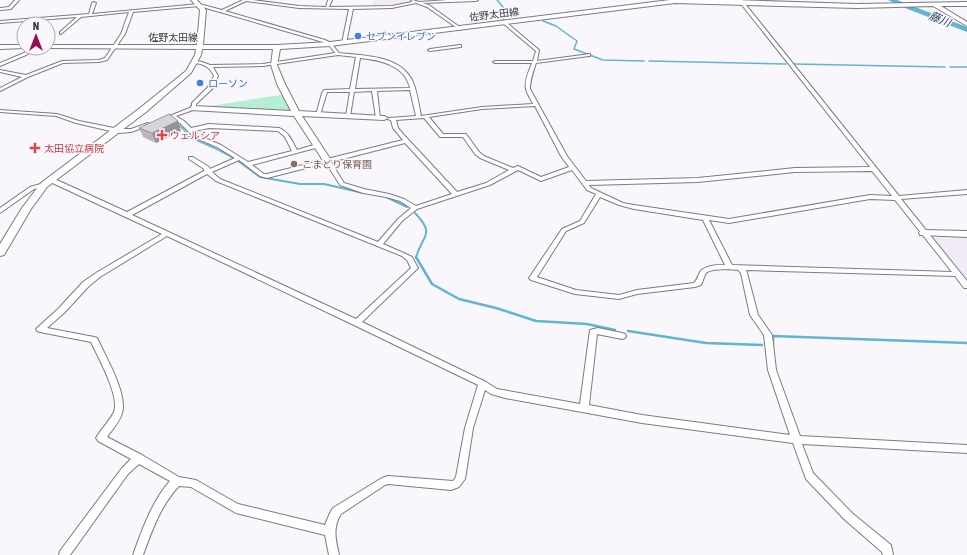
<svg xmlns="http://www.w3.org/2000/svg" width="967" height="555" font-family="'Asap Condensed','Noto Sans JP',sans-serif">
  <rect width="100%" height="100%" fill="#f9f6fc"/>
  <!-- built -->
  <g fill="#f1ebf8">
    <polygon points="372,0 405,0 412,2 395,6 374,7"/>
    <polygon points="932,237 967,238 967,280"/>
  </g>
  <!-- green -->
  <polygon fill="#b6eed4" points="280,95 283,95 291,109 287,111 204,107"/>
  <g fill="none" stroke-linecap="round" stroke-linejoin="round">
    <!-- stream-far2 -->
    <g stroke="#5fb5d2" stroke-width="1.5">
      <polyline points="497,0 503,7 502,18 505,22"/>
      <polyline points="543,21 556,26 577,41 574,49 603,60 644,61"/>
      <polyline points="649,61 786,64"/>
      <polyline points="794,64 945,67"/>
      <polyline points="950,67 967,67"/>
      <polyline points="178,124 186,132 185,135 223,152"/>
    </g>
    <!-- stream-far1 -->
    <g stroke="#5fb5d2" stroke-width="2">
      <polyline points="221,151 234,158"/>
      <polyline points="237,160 260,177 300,184 324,184 363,193"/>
      <polyline points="384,196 407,207"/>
      <path d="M415,213c22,23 6,22 1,45"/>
    </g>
    <!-- stream -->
    <g stroke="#5fb5d2" stroke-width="2.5">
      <polyline points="416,257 432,284 459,299 496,308 536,321 587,324 615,330"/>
      <polyline points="628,331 706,343 762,345"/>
      <polyline points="773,345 773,336 967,343"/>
    </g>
    <!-- river -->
    <polygon fill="#5fb5d2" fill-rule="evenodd" points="888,0 897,0 967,27 967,32 905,8"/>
    <defs>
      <g id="street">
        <polygon points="15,0 19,0 11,9 0,10 0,8 9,7"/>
        <path d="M243,0h10l46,6 27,1 2,-7h4l-3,7 63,-1 20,-4 -1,-1 2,-1 6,2 29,-2h30l-2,1 -54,2 7,2 32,23 1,1 -2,1 -33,-23 -11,-4 -24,5 -39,1 -7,34 -2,1 -2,-1 7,-34 -50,-1 -53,-7 -21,10 100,29 6,3 8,10c26,3 62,2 74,29 4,10 6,23 8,34l61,-9 51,-3c-2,-5 -6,-10 -7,-15 -2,-8 3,-18 6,-26h-37l-2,-1 2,-1h38l3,-10 -32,-27v-2h2l33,28 -2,11 53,-7v2h-1l-53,7c-3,9 -6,17 -6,26l37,67 19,25 112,-3 97,-10 75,-1 -132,-167h4l157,196 68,-6v4l-66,5 66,82v7h-3l-9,-12 -209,-6 1,3 11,42 14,20 4,35 24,66 167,9v8l-165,-9 11,29 39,40 39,32 2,10h-10l-1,-3 -38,-33 -38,-40 -13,-36 -151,-20 -137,-25 -14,-4 -6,-4 -12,38 -8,51 -6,8 -8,3 -63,-6 -3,1 -44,29c-9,14 -5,27 -2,41h-10l-4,-20 -89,-22 -45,-26 -12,-1c-18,19 -27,44 -36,69h-10c9,-25 19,-54 37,-74l-31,-17 -11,10 -58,81h-11l1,-4 62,-83 9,-9 -33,-18 -2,-3c5,-9 14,-17 18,-26 6,-16 -16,-55 -23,-70l-51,-10 -3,-1 -1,-2 22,-20 25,-27 13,-9 66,-39 -116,-54 3,-2 10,3 68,31 77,-41v-2l-15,-10v-2h4l16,10 1,2 25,-11 -18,-11 -23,-10 -14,-14 -9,-5h-2l-2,-1 25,-10v-4l16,-16 6,-11c-4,-9 -10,-12 -19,-13v-2l7,1 8,3 53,-1 72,-11 -6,-8 -6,-3 -124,-36 -66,6 -8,22 -18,26 -8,2 -36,1 -35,14 -28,14v-3l22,-11 -22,-5v-2l26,5 36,-14 37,-1 6,-2 16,-24 8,-22 -48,5 -20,17h-1v-2l17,-15 -77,6v-2l89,-7 3,-11 2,-1 2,1 -4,11 107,-10 23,6zM338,55l18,2 -6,32 -26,1 -2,3 -6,22v1l4,-1 7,-23h23l-4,24 2,1 2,-1 4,-24 18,-1 4,27 2,1 2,-1 -3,-27 33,-1 6,26 -27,2 -2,1 4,1 2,8 10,12 -136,34h-3l-12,-9 67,-18 1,-1 -3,-2 -20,6c-5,-9 -8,-18 -18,-22l-70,-4 -18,4 -7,-7 -8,-5 20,-7v-5l16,-15 6,-13 -5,-9 50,-1zM360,58c20,2 45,7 50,30l-55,1zM535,106l26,50 8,11 -28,10 -21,-10 -2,-1 -5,2 -29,-12 -5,-4 -13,-18h-23l-14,-17 53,-8zM424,118l16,19h23l12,17 5,4 29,12 -23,13 -29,9 -53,-57 -6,-7 -2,-8zM209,128l69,3 7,6 7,14 -44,11 -27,-17 -23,-10 -4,-4zM405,143l47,51 -36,12 -12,-7 -15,-5 -25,-5 -20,-6 -13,-21zM239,160l21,16 7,2 59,-15 14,22 23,8 23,4 14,4 11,7 -13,11 -20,23 -158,-63 -8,-7zM518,170l23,11 31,-11 15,20 9,4 -16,27 -18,8 -33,49 2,2 44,14 44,5 18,-5 58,-7 6,-2c2,-4 3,-9 5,-12 5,-5 25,-4 32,-3l3,3 9,42 14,20 4,35 22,65 -148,-20 -53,-10 8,-71 25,5 3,-1 1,-2 -1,-2 -3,-1 -24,-5 -8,2 -10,74 -83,-15 -11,-7 -124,-60 56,-54 -6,-11 -6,-3 -23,-10 19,-23 15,-12 73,-24zM872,171l20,25 -22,-1 -141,24 -95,-14 -11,-2 -32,-15 -2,-3 109,-3 97,-10zM207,174l9,7 186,75 5,4 4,8 -55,51 -224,-104zM600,197l19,8 15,4 69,11 22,45c-8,0 -20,0 -25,7 -2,4 -3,8 -6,11l-57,7 -18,5 -43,-5 -39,-13 29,-46 18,-8zM870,199l25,1 57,72 -220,-7 -23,-45 20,3zM167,236l187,89 124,60 -13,43 -9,49 -3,4 -65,-5 -6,2 -49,30 -3,5 -5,12 -87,-21 -42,-24 -17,-3 -37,-22 -35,-18c5,-7 13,-16 15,-24 6,-18 -16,-56 -24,-73l-1,-2 -3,-1 -47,-9 17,-15 25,-27 11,-9z"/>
        <polygon points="460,45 461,45 461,47 430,51 428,50 430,49"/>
        <polygon points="32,48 37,48 26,55 0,66 0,63 24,53"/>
        <polygon points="0,110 57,114 79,121 119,129 131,129 148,123 151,125 131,132 119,133 76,123 56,116 0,112"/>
        <polygon points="44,183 46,184 46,186 34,189 0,213 0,208 30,187"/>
      </g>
      <g id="secondary">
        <polygon points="191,0 197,0 206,10 203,45 277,45 330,42 670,0 734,0 857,4 967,2 967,6 941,6 967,22 967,26 933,6 857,8 675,3 330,46 280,49 277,65 285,84 299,111 384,116 388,118 384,120 302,116 331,160 327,163 324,162 294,116 191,110 191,106 194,106 291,111 277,84 271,65 273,49 202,49 201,55 191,73 146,112 47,187 31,209 4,255 0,256 0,244 22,208 41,183 140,108 186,71 195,55 196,49 46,48 48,48 48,45 197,45 200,10"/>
        <polygon points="0,45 24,45 24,48 26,48 0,49"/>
        <polygon points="924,230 967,231 967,237 920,235 919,233 920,231"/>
      </g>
    </defs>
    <!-- street casing -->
    <use href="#street" stroke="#7d7a80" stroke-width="2"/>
    <!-- secondary casing -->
    <use href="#secondary" stroke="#7d7a80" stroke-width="2"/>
    <!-- street -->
    <use href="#street" fill="#fff" fill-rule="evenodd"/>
    <!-- secondary -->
    <use href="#secondary" fill="#fff" fill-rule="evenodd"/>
  </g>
  <!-- wall -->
  <polygon fill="#b9b6bb" points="139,128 181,131 156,143 143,137"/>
  <!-- shaded-wall -->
  <polygon fill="#969499" points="178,121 181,131 156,143 152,133"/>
  <!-- building -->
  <polygon fill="#d7d4da" stroke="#969499" points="169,114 178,121 152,133 139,128"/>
  <!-- markers -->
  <g fill="#3f7fe0" stroke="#f9f6fc" stroke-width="1.5">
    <circle cx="358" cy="36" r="4"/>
    <circle cx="200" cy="83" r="4"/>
  </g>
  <g fill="#e0444e" stroke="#f9f6fc" stroke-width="1.5">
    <path d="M160 129h4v4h4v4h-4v4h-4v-4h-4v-4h4z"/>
    <path d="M33 142h4v4h4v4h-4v4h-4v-4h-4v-4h4z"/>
  </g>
  <circle fill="#8d6e63" stroke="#f9f6fc" stroke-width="1.5" cx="294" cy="164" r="4"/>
  <g text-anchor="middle" stroke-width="3" stroke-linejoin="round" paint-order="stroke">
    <!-- far-street labels -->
    <g font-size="10" fill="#3a393c" stroke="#f9f6fc">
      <text transform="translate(494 14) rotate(-7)" y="4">佐野太田線</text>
      <text x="173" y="41">佐野太田線</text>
    </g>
    <!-- far-shop labels -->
    <g font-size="10" fill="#366cbe" stroke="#f9f6fc" text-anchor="start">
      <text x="366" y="40">セブンイレブン</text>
      <text x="208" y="87">ローソン</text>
    </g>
    <!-- far-health labels -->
    <g font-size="10" fill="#be3a42" stroke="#f9f6fc" text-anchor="start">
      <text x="170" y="139">ウェルシア</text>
      <text x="44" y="152">太田協立病院</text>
    </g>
    <!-- far-education labels -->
    <g font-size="10" fill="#785e54" stroke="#f9f6fc" text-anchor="start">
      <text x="302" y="168">こまどり保育園</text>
    </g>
    <!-- far-water labels -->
    <g font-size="11" font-style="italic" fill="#224956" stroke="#f9f6fc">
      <text transform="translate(940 19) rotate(22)" y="4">藤川</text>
    </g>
  </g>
  <!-- north arrow -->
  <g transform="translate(36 36)"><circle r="19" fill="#f9f6fc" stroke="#adaaaf"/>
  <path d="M0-3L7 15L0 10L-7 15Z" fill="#9e0b55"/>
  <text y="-6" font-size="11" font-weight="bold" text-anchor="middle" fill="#3a393c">N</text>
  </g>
</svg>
